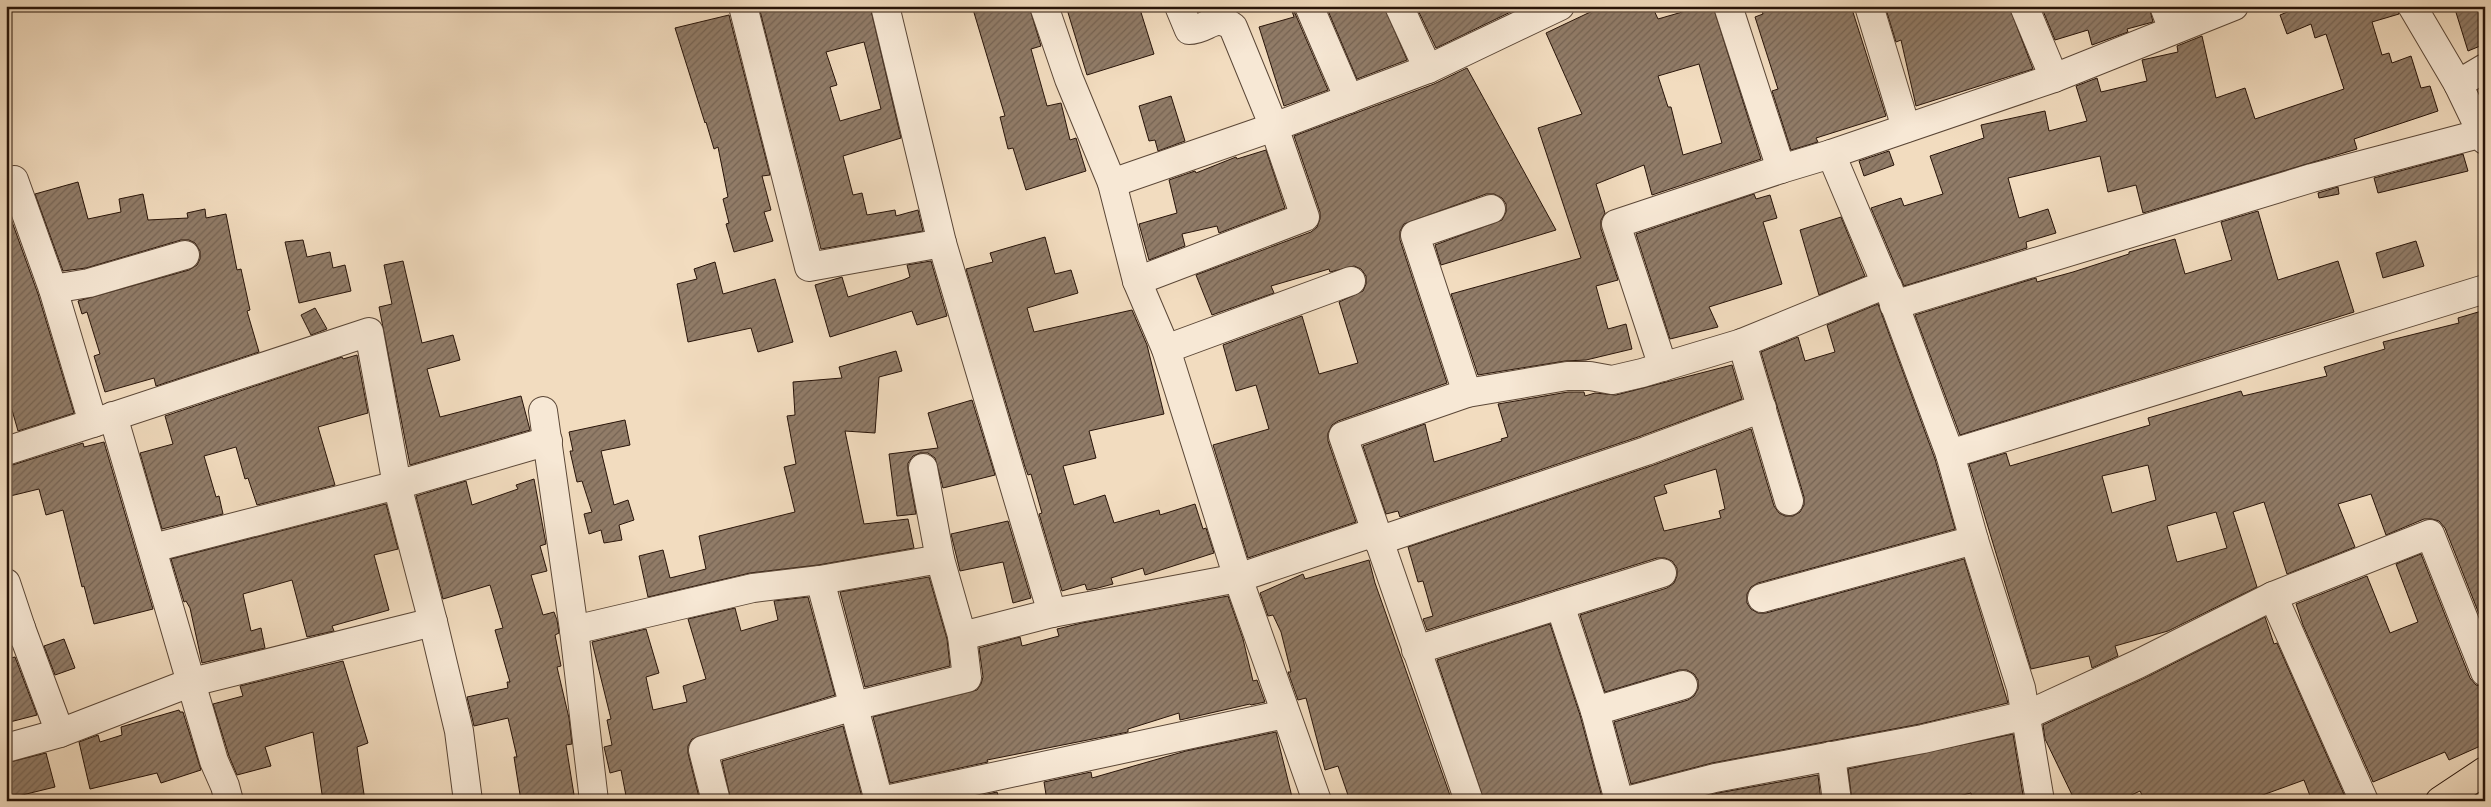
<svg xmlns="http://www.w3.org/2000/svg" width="2491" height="807" font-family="'Sorts Mill Goudy',serif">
  <defs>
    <pattern id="building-hatch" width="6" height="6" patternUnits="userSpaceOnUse" patternTransform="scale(1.25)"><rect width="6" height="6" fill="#917c68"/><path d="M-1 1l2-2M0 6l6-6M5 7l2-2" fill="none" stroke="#766454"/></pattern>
  </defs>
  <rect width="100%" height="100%" fill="#f2dcbf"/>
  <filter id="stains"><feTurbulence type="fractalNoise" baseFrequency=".004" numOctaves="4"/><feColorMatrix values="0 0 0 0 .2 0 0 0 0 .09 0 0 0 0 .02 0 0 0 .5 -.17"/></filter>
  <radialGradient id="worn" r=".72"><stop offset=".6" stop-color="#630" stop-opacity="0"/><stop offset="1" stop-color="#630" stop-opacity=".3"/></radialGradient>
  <!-- building -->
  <g fill="url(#building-hatch)" stroke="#281409" fill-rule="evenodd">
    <path d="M764,6h106l31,132 -58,18 10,39 9,-2 5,22 28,-5 1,6 22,-6 5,21 -102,18 -62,-242zM864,42l17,67 -41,12 -10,-34 7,-2 -11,-33z"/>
    <polygon points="972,6 1029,6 1041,46 1031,49 1047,106 1061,103 1070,140 1076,138 1086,171 1026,190 1013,148 1008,149 1000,117 1005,116"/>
    <polygon points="1066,6 1139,6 1154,54 1087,75"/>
    <polygon points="1326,6 1384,6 1407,60 1357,79"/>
    <polygon points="1416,6 1523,6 1436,48"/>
    <path d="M1603,6h49l6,13 45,-13h10l48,153 -109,36 -8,-30 -48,19 9,29 -4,7v9l17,51 -22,6 12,43 18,-5 6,25 -46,11 -21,1 -87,14 -27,-81 130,-36 -43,-130 44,-14 -36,-81zM1699,64l23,79 -39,12 -12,-48h-3l-10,-31z"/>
    <polygon points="1760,6 1851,6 1886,116 1816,138 1818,142 1791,150 1772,91 1778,89 1755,17 1763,14"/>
    <polygon points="1885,6 2009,6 2033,69 1916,106 1901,40 1896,42"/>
    <polygon points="2041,6 2149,6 2153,22 2127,29 2128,32 2092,45 2088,30 2055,40"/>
    <polygon points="2302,6 2396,6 2399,14 2372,22 2382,55 2389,53 2392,63 2411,56 2421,88 2430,86 2438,111 2354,139 2357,149 2143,213 2136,185 2108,192 2100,156 2008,178 2019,218 2048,209 2056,233 2026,242 2027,248 1904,286 1871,208 1901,198 1904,206 1943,194 1930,156 1984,138 1981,125 2045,111 2049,131 2087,121 2076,86 2097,78 2101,92 2147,81 2142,60 2178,52 2177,46 2202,36 2216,98 2245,88 2255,119 2344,89 2326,34 2315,38 2311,24 2287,34 2280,15"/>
    <polygon points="2454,6 2485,6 2485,44 2468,51"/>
    <polygon points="1292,11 1294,11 1328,90 1284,106 1259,27 1294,17"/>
    <polygon points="729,15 770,175 762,176 771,210 764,212 773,241 734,252 726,224 729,223 723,199 728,197 718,147 714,149 706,122 705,123 675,28"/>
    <polygon points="1467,68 1556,230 1441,265 1435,245 1502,220 1506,212 1506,204 1502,198 1494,194 1486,194 1404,224 1400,231 1400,240 1447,383 1338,421 1332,425 1328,433 1328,441 1356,522 1248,558 1213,445 1269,429 1256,385 1236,391 1223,345 1302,316 1319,374 1358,363 1339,302 1363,291 1366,284 1366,276 1361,269 1354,266 1330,272 1329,269 1271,286 1274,293 1212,315 1196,275 1311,232 1317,227 1320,219 1320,212 1294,136 1434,84"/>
    <polygon points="1171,96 1185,141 1158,151 1155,140 1149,141 1139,106"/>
    <polygon points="1266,150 1285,208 1219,233 1217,226 1182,234 1185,246 1149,260 1139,224 1177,213 1169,180 1195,171 1196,173 1236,157 1237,159"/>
    <polygon points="1889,151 1894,165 1864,176 1859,161"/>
    <polygon points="2463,154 2468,171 2378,193 2374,178"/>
    <polygon points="78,182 88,219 121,212 119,199 143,194 148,220 188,218 187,213 205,209 206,218 226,214 237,270 241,269 250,310 247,311 259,352 156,386 154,378 105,392 94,356 100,354 87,312 82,314 78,301 189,270 197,265 200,259 200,251 195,243 189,240 181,240 86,268 63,271 35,194"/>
    <polygon points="2338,187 2339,194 2319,198 2318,193"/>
    <polygon points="1754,194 1756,199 1770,195 1777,218 1763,222 1782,284 1709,307 1718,327 1670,339 1636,234"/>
    <polygon points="6,205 38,294 74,413 18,431 6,389"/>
    <polygon points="2258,211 2278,280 2338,261 2354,312 1960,435 1915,315 2036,278 2037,282 2073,272 2129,254 2129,252 2175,239 2185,274 2232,260 2221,222"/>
    <polygon points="1841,217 1865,276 1819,295 1800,230"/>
    <polygon points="1045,237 1055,274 1071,270 1078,293 1027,308 1034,332 1132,310 1147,345 1164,414 1089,431 1096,458 1063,466 1074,505 1105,495 1114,523 1159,510 1160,515 1195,504 1203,529 1206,528 1214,553 1145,575 1143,568 1111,578 1113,584 1098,588 1087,590 1085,584 1062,591 1039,514 1042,513 1031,474 1028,475 1025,467 966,269 993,262 990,253"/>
    <polygon points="303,240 307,257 330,252 333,268 345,265 351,291 299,303 285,242"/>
    <polygon points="2416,241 2424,266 2383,278 2376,253"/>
    <polygon points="403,261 422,343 453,335 460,360 427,369 440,417 521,396 530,430 410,465 379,307 392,304 384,265"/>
    <polygon points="931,261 947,316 917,325 912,311 830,337 815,285 842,277 848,297 903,280 910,277 907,265"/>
    <polygon points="715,262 723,294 775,279 793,342 758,352 751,328 688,342 677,284 697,279 694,269"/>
    <path d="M1878,304l57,155 20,70 -197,54 -7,4 -4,7v9l4,6 7,4h8l198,-54 44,144 -88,21 -208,39 -81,21 -17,-62 74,-22 6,-4 4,-7v-9l-4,-6 -7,-4h-8l-74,22 -25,-77 87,-27 7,-5 3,-7v-8l-5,-7 -7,-3h-8l-230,72 -4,-11 10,-3 -10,-35 -5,1 -10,-35 243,-81 100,-37 23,77 5,7 6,3h8l7,-4 4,-7v-8l-43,-145 37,-15 7,24 30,-9 -8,-27zM1716,469l9,40 -6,2 2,7 -57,13 -10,-34 13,-4 -3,-8z"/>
    <polygon points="315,308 327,329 311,335 301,315"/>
    <path d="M2485,310v319l-40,-101 -6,-7 -7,-2h-8l-38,16 -15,-41 -33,10 17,43 -68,27 -23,-72 -31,10 24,75 -89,44 -53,15 3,10 -26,12 -3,-12 -58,13 -62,-205 37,-11 4,13 140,-41 -2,-7 93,-27 2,5 84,-20 -3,-9 61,-18 -2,-7 76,-19 -1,-5zM2148,465l8,35 -44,13 -10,-37zM2216,512l11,36 -50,14 -10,-36z"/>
    <polygon points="896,351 902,371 879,377 875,433 845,431 864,524 908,519 914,548 818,565 750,573 648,597 639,556 663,550 670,578 706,569 699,536 795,512 784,467 796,464 787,416 795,415 793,382 842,378 839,367"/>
    <polygon points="357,355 368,413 318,427 335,485 257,505 248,478 245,479 236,447 204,456 216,497 219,496 223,514 162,529 140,453 173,444 165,416 342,357 343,359"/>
    <polygon points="1732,365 1742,399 1641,436 1400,517 1398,511 1386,514 1363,446 1425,424 1434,462 1502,441 1501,439 1508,437 1498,404 1568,392 1584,392 1585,396 1595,393 1616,395"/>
    <polygon points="972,400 995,475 943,488 935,458 928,453 920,453 913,456 908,463 908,470 916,514 897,516 889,454 938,448 928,413"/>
    <polygon points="625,420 630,445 601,451 614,505 628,500 634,520 619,525 622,540 604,543 601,530 589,534 584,514 592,512 582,481 577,482 570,451 573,451 569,432"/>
    <polygon points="104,442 153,609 94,624 84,586 82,587 63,510 46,515 39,489 6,497 6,467 83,443 84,447"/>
    <polygon points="534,479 546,544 540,546 547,571 531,575 543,615 554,612 557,620 559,633 555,635 561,666 557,667 569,718 572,744 566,745 575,801 521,801 514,757 517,757 508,718 474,726 467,697 508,688 507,682 510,682 495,630 503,628 490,585 443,599 416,496 466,481 472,505 518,489 516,485"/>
    <polygon points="386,504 398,549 374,555 389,610 332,626 334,631 307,637 292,580 243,594 251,631 261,628 265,648 202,663 190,608 186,601 184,602 171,559"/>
    <polygon points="1008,521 1031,598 1013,603 1003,562 960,571 951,534"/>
    <polygon points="2421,554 2470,678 2476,685 2485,687 2485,744 2449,760 2445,752 2373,782 2303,625 2296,604 2367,576 2390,633 2418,622 2396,564"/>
    <polygon points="1369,560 1375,583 1452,801 1350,801 1338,766 1325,770 1306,698 1298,700 1288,672 1291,672 1281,632 1273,615 1268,616 1260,593 1303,574 1305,579"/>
    <polygon points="929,577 947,639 950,666 865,687 840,592"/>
    <polygon points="1228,596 1243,639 1253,681 1257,680 1265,702 1251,705 1250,704 1180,720 1179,713 1128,729 1128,732 987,760 988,762 890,783 873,717 977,690 981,684 983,677 979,648 1020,637 1022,646 1059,636 1057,629 1082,623"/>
    <polygon points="808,597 835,695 692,739 688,746 688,753 700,801 627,801 621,770 610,773 604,747 612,745 607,720 611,719 592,642 646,629 659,673 646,677 653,710 687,702 683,686 706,679 688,619 735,608 741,631 778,620 774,601"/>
    <polygon points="2265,617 2274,644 2277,643 2347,801 2312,801 2304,780 2260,796 2262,801 2145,801 2140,791 2119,801 2075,801 2045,739 2043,725 2145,678"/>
    <polygon points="1550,624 1580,715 1603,801 1484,801 1437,660"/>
    <polygon points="64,639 75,668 55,675 44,646"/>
    <polygon points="15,657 37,715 6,723 6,659"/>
    <polygon points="343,661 368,743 357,747 365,801 323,801 313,732 265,747 271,766 237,775 229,756 213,704 243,696 240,686"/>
    <polygon points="179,710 180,712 183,712 201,770 161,783 157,773 90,789 79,742 98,735 100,742 122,735 121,727"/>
    <polygon points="843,726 863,801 731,801 722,761"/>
    <polygon points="1276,732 1293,801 1047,801 1044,782 1091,772 1092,778 1186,751"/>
    <polygon points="2013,734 2024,801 1972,801 1971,793 1939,801 1852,801 1848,769"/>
    <polygon points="46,753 55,787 6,799 6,763"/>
    <polygon points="1818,775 1821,801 1689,801 1718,793"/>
    <polygon points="997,792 1000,801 956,801"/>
  </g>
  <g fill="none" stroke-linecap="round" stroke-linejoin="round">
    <defs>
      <g id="minor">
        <polyline points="743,6 809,267 942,243"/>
        <polyline points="885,6 942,243 1052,613"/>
        <polyline points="1044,6 1069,79 1112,183 1137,281 1166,349 1238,578 1317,801"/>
        <polyline points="1309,6 1349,99"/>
        <polyline points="1399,6 1428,69"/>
        <polyline points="1728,6 1781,169 1831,154"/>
        <polyline points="1869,6 1906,128"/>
        <polyline points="2024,6 2054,78"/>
        <polyline points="2164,6 2173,30"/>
        <polyline points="2412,6 2458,84 2485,140"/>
        <polyline points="2458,84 2485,68"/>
        <polyline points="1112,183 1274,127 1428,69 1560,6"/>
        <path d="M1137,281l168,-64 -31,-90 -41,-100c-19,-15 -25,3 -44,3l-10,-24"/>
        <polyline points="1888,287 1950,454 1974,540 2021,688 2040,801"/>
        <polyline points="53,289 89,283 185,255"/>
        <polyline points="1894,305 2312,178 2483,133"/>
        <polyline points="1742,343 1789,501"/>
        <polyline points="1166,349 1351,281"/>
        <polyline points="1663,367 1616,224 1781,169"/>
        <polyline points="1467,393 1415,235 1491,209"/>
        <polyline points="543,411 574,630 594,801"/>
        <polyline points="113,416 214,761 225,786 229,801"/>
        <polyline points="93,423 369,332 397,485 548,441"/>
        <polyline points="6,451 93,423 53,289 14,180"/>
        <polyline points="1950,454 2485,289"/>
        <polyline points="923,468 940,559"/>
        <polyline points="1378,541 1646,451 1762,408"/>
        <polyline points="820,580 879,801"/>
        <polyline points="6,583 21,628 6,633"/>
        <polyline points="2273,596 2364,801"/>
        <polyline points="1762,598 1974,540"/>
        <polyline points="1560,605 1595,711 1683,685"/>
        <polyline points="433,622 459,731 468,801"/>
        <polyline points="21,628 60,733"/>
        <polyline points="574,630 753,588 820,580 940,559 962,636 1052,613 1238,578 1375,532"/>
        <polyline points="1416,650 1662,573"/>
        <polyline points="1595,711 1619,801"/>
        <polyline points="6,748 60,733 192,682 433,622 397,485 153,548"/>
        <polyline points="1831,756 1837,801"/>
        <polyline points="716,801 703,750 854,706 967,678 962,636"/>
        <polyline points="881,801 1285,714"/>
        <polyline points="1469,801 1343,436 1467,393 1567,376 1590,376 1612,380 1642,373 1742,343 1886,284 1831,154 2054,78 2234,6"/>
        <polyline points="1626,801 1715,778 1923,739 2027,715 2138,664 2273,596 2430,534 2485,672"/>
      </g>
      <polyline id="major" points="2440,801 2485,771"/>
    </defs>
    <!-- minor casing -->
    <use href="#minor" stroke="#5a4636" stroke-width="30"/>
    <!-- major casing -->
    <use href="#major" stroke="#281409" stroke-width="30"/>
    <!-- minor -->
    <use href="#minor" stroke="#f7e8d5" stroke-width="28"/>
    <!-- major -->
    <use href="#major" stroke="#f2dcbf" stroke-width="28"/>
  </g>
  <!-- margin -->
  <rect width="2491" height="807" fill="none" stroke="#f2dcbf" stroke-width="25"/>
  <rect x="8" y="8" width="2476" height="792" fill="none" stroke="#281409" stroke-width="2.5"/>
  <rect x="12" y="12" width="2466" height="782" fill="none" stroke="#281409"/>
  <rect width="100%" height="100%" filter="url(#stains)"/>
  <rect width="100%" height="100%" fill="url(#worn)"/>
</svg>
